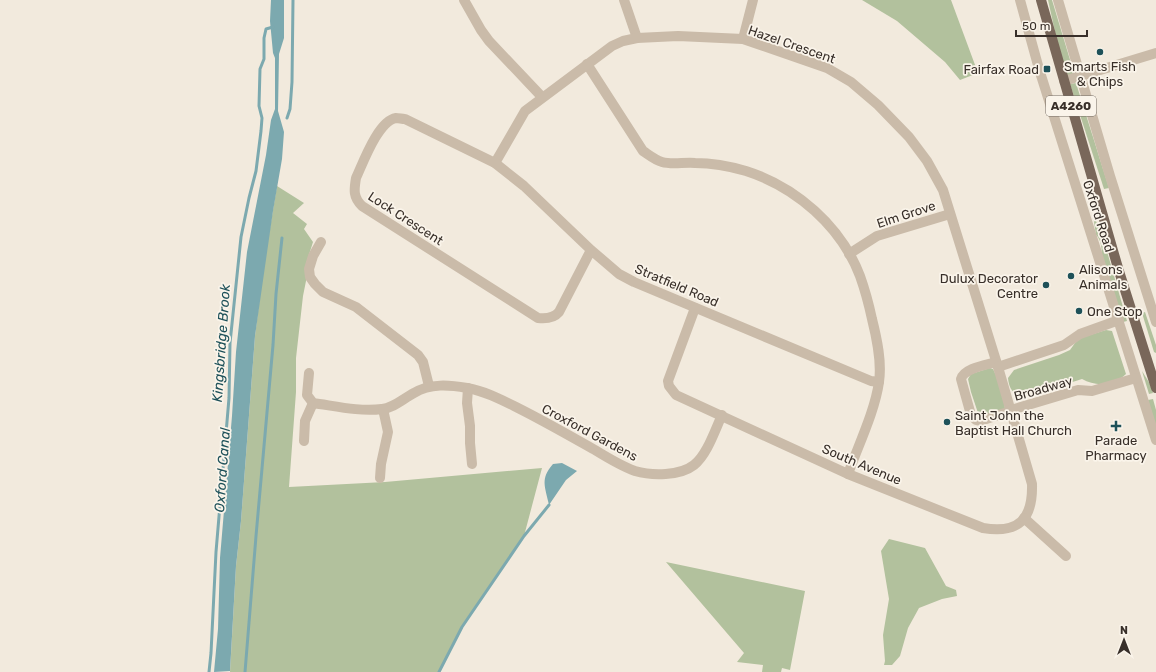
<svg xmlns="http://www.w3.org/2000/svg" width="1156" height="672" font-family="Rubik,sans-serif">
  <rect width="100%" height="100%" fill="#f2eadd"/>
  <!-- green -->
  <g fill="#b2c19d">
    <polygon points="862,0 951,0 978,73 960,80 945,62 897,21"/>
    <polygon points="1048,0 1052,0 1074,73 1068,77 1058,45"/>
    <polygon points="1076,83 1109,188 1104,189 1070,84"/>
    <polygon points="277,186 304,203 293,213 307,224 304,229 313,242 306,264 306,281 303,296 296,358 296,392 289,487 385,482 542,468 524,536 462,627 439,672 230,672 236,566 241,521 255,336 264,264"/>
    <path d="M1093,215l9,19 25,87 -4,1 -22,-68c2,-5 -1,-16 -5,-19z"/>
    <polygon points="1145,312 1156,345 1156,353 1154,352 1142,313"/>
    <path d="M1106,330l6,1 14,43c-13,12 -30,13 -44,5l-57,18c-12,-2 -16,-8 -17,-19l6,-8 45,-15 11,-5 5,-7 5,-5z"/>
    <path d="M990,368l3,1c6,12 11,26 12,40l-24,7 -3,-3 -7,-21 -3,-13 3,-5z"/>
    <polygon points="1142,371 1150,384 1153,393 1149,394"/>
    <polygon points="1153,399 1156,410 1156,427 1148,400"/>
    <polygon points="889,539 925,548 946,586 956,590 957,596 942,599 919,608 908,628 900,656 892,665 884,665 885,661 883,635 889,599 881,551"/>
    <polygon points="666,562 805,591 790,670 782,668 781,672 762,672 763,665 737,662 744,653"/>
  </g>
  <!-- water -->
  <g fill="#7ca9af">
    <polygon points="271,0 284,0 284,38 279,54 278,111 284,132 282,159 273,211 255,336 241,521 236,566 230,671 214,672 218,629 220,558 232,416 236,352 247,252 266,155 271,120 275,109 275,58 273,53 270,21"/>
    <path d="M562,463l15,8 -11,9 -17,25c-4,-19 -9,-26 4,-41z"/>
  </g>
  <g fill="none" stroke-linecap="round" stroke-linejoin="round">
    <!-- stream -->
    <g stroke="#7ca9af" stroke-width="3">
      <polyline points="287,118 290,109 292,82 293,0"/>
      <polyline points="209,672 211,653 216,552 229,398 230,343 241,237 249,198 256,171 261,131 262,118 259,106 260,69 264,59 264,38 266,29 273,27"/>
      <polyline points="245,672 256,536 273,345 276,294 282,238"/>
      <polyline points="439,672 462,627 524,536 549,505"/>
    </g>
    <!-- minor -->
    <g stroke="#cabba9" stroke-width="10">
      <polyline points="464,0 481,30 489,41 542,97"/>
      <polyline points="624,0 637,38"/>
      <polyline points="1020,0 1039,69 1156,440"/>
      <polyline points="1058,0 1110,176 1156,322"/>
      <polyline points="743,39 753,0"/>
      <path d="M587,64l56,87c6,4 12,9 19,11 10,3 22,0 33,1 17,0 34,3 51,8 50,16 95,55 114,105 5,14 9,29 12,43 5,20 10,43 7,63 -4,29 -21,64 -31,92"/>
      <polyline points="1064,81 1156,53"/>
      <path d="M495,163l30,-52 87,-65 11,-5 14,-3 41,-2 65,3 84,29 24,14 27,23 31,32 18,24 16,29 55,177 34,117c1,35 -13,50 -49,44l-135,-54 -172,-79 -7,-9 -1,-5 27,-73"/>
      <polyline points="321,242 313,256 309,269 310,277 315,284 323,292 356,307 418,355 423,362 429,386"/>
      <path d="M591,250l-32,62c-5,6 -12,7 -21,6l-176,-112c-9,-9 -8,-16 -6,-28 7,-15 22,-57 40,-60 3,0 6,1 9,1l90,44 29,23 67,64 28,24 15,8 237,99 8,1"/>
      <polyline points="849,254 877,236 950,214"/>
      <path d="M996,362c-10,3 -32,6 -35,17l10,36 5,5 4,1 31,-10"/>
      <polyline points="998,367 1064,345 1080,334 1119,320"/>
      <path d="M309,373l-2,22 6,8c22,3 47,9 69,6 12,-1 22,-11 32,-16 16,-10 36,-8 53,-5 18,3 35,12 51,20 26,13 52,28 77,42 13,8 26,16 40,21 17,5 45,5 59,-6 13,-10 21,-35 28,-50"/>
      <polyline points="468,388 467,403 470,426 470,443 472,464"/>
      <polyline points="1011,410 1078,390 1092,391 1136,378"/>
      <polyline points="304,441 305,421 313,403"/>
      <polyline points="380,478 381,464 388,432 383,409"/>
      <polyline points="1024,518 1066,556"/>
    </g>
    <!-- major -->
    <polyline stroke="#79675a" stroke-width="10" points="1041,0 1118,268 1156,388"/>
  </g>
  <!-- markers -->
  <g fill="#1e5159" stroke="#faf4ea" stroke-width="1.5">
    <circle cx="1100" cy="52" r="4"/>
    <rect x="1043" y="65" width="8" height="8" rx="2"/>
    <circle cx="1071" cy="276" r="4"/>
    <circle cx="1046" cy="285" r="4"/>
    <circle cx="1079" cy="311" r="4"/>
    <circle cx="947" cy="422" r="4"/>
    <path d="M1114 420h4v4h4v4h-4v4h-4v-4h-4v-4h4z"/>
  </g>
  <g text-anchor="middle" stroke-width="3.5" stroke-linejoin="round" paint-order="stroke">
    <!-- shield labels -->
    <rect fill="#faf4ea" stroke="#726a63" stroke-width="1" x="1046" y="96" width="50" height="20" rx="3"/>
    <g font-size="12" font-weight="bold" fill="#382f29">
      <text x="1071" y="110">A4260</text>
    </g>
    <!-- street labels -->
    <g font-size="13" fill="#382f29" stroke="#faf4ea">
      <text transform="translate(792 44) rotate(19)" y="5">Hazel Crescent</text>
      <text transform="translate(906 214) rotate(-18)" y="5">Elm Grove</text>
      <text transform="translate(1099 216) rotate(72)" y="5">Oxford Road</text>
      <text transform="translate(406 218) rotate(33)" y="5">Lock Crescent</text>
      <text transform="translate(677 285) rotate(23)" y="5">Stratfield Road</text>
      <text transform="translate(1043 388) rotate(-16)" y="5">Broadway</text>
      <text transform="translate(590 432) rotate(28)" y="5">Croxford Gardens</text>
      <text transform="translate(862 464) rotate(23)" y="5">South Avenue</text>
    </g>
    <!-- poi labels -->
    <g font-size="13" fill="#382f29" stroke="#faf4ea" text-anchor="start">
      <text x="1100" y="71" text-anchor="middle">Smarts Fish<tspan x="1100" dy="15">&amp; Chips</tspan></text>
      <text x="1039" y="74" text-anchor="end">Fairfax Road</text>
      <text x="1079" y="274">Alisons<tspan x="1079" dy="15">Animals</tspan></text>
      <text x="1038" y="283" text-anchor="end">Dulux Decorator<tspan x="1038" dy="15">Centre</tspan></text>
      <text x="1087" y="316">One Stop</text>
      <text x="955" y="420">Saint John the<tspan x="955" dy="15">Baptist Hall Church</tspan></text>
      <text x="1116" y="445" text-anchor="middle">Parade<tspan x="1116" dy="15">Pharmacy</tspan></text>
    </g>
    <!-- water labels -->
    <g font-size="14" font-style="italic" fill="#1e5159" stroke="#faf4ea">
      <text transform="translate(221 343) rotate(-86)" y="5">Kingsbridge Brook</text>
      <text transform="translate(222 470) rotate(-86)" y="5">Oxford Canal</text>
    </g>
  </g>
  <!-- north arrow -->
  <g transform="translate(1124 640)" stroke="#faf4ea" stroke-width="3" paint-order="stroke">
  <path d="M0-3L7 15L0 10L-7 15Z" fill="#382f29"/>
  <text y="-6" font-size="11" font-weight="bold" text-anchor="middle" fill="#382f29">N</text>
  </g>
  <!-- scale -->
  <path d="M1016 30v6h71v-6" fill="none" stroke="#382f29" stroke-width="2"/>
  <text x="1022" y="30" font-size="12" fill="#382f29" stroke="#faf4ea" stroke-width="3" paint-order="stroke">50 m</text>
</svg>
